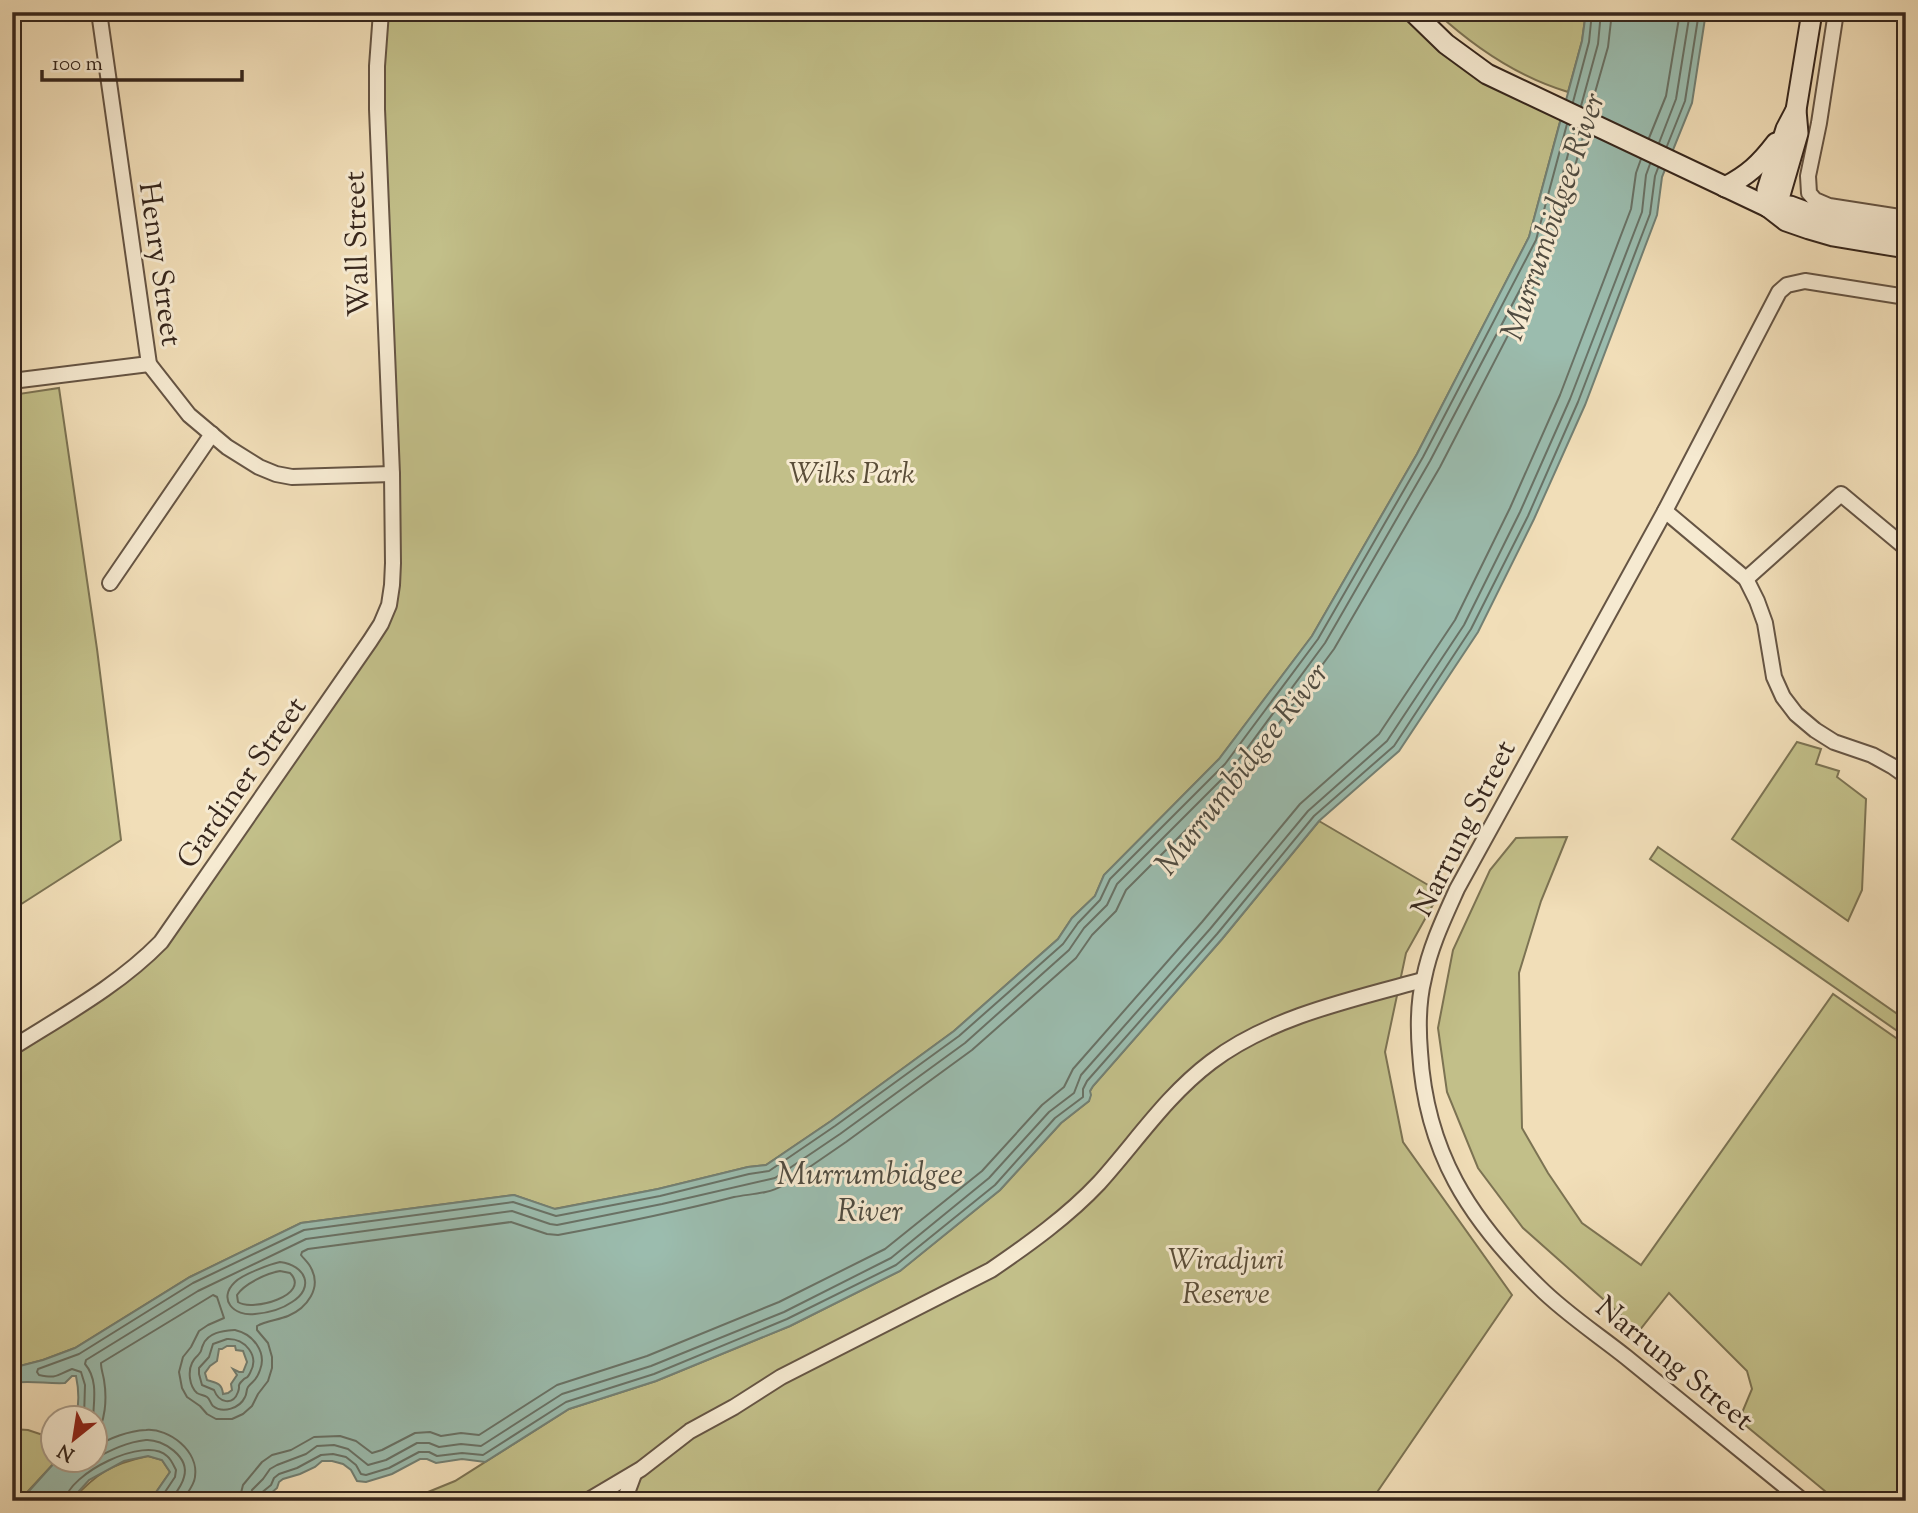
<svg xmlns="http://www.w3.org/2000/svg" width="1918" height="1513" font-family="'Sorts Mill Goudy',serif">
  <rect width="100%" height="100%" fill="#f1deb8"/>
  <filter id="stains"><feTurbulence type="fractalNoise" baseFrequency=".00286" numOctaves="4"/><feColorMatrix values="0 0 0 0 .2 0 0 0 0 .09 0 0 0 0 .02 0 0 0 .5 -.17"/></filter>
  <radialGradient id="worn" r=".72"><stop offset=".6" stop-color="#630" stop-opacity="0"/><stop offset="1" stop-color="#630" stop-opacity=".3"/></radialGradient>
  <!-- green -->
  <g fill="#c2bf89" stroke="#7c7353" stroke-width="2">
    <polygon points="381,12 1413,12 1561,118 1529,237 1417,454 1312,636 1219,759 1104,875 1095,896 1072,918 1058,939 954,1031 831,1121 766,1165 748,1167 658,1189 554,1209 514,1195 301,1223 190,1277 75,1348 43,1360 12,1368 12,1048 143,960 389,605"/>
    <path d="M1436,12h150l-4,29 -14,51c-50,-15 -93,-44 -132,-80z"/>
    <polygon points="59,388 97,649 121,840 12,910 12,395"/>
    <polygon points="1797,742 1821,749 1816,764 1839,771 1837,777 1866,799 1862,890 1848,921 1732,839"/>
    <polygon points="1319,821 1440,892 1406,953 1385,1052 1403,1142 1512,1295 1371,1501 406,1501 455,1481 569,1409 656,1381 790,1326 900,1271 1000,1190 1061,1123 1089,1101 1090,1091 1093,1086 1222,939"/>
    <polygon points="1567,837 1541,901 1519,973 1522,1128 1548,1173 1582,1223 1641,1265 1833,994 1906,1045 1906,1501 1837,1501 1739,1420 1752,1389 1747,1371 1669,1293 1639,1331 1523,1228 1478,1168 1447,1092 1438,1028 1453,950 1490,870 1516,838"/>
    <polygon points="1658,847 1906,1020 1906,1037 1650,859"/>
    <polygon points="12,1429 28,1430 52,1438 52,1460 56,1461 19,1501 12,1501"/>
    <path d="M148,1456l14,4 8,12 -20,29h-79c26,-28 40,-37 77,-45z"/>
  </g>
  <!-- water -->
  <path fill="#9bbcae" stroke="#738074" stroke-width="2" fill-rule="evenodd" d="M1586,12h120l-14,91 -30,74 -5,38 -72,190 -51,114 -56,113 -79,119 -80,70 -97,118 -129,147 -3,5 1,4 -2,6 -28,22 -61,67 -100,81 -110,55 -134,55 -87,28 -84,53 -23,-3 -26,4 -9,-4h-7l-28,15 -26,8 -9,-1 -6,-11 -8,-6 -11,-3h-10l-7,6 -15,7 -17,5 -4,3 -2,6 -15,13h-112l20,-29 -8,-12 -14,-4 -24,5 -35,19 -19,21h-50l36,-40 38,-1v-42h-18c3,-13 3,-28 0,-42h-4l-7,7c-18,1 -35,-3 -53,0v-15l31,-8 32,-12 115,-71 111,-54 213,-28 41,14 103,-20 90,-22 18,-2 65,-44 123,-90 104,-92 14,-21 23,-22 9,-21 115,-116 93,-123 105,-182 112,-217 53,-196zM227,1346h8l1,4 7,1 4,11 -4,10h-4l-6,-3 4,6 -6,9 1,6 -4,3 -5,1c-1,-11 -6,-11 -16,-14l-2,-7 5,-7 7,-5 2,-12h3z"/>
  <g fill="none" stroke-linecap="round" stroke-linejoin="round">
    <!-- shore -->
    <g stroke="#697266" stroke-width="2">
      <polyline points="1573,102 1589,42 1592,12"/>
      <polyline points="1581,106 1598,44 1601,12"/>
      <polyline points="1590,110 1608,47 1612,12"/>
      <polyline points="1649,138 1666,96 1680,12"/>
      <polyline points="1659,143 1676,99 1690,12"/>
      <polyline points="1667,146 1685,101 1699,12"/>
      <path d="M280,1262c26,3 35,26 12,40 -10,7 -25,11 -37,12 -21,3 -38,-15 -20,-32 7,-7 35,-18 45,-20z"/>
      <path d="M280,1271l10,2c22,22 -38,39 -52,29l-1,-7c7,-11 30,-22 43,-24z"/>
      <path d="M235,1330c18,4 32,22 25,40 -4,12 -7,10 -12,17 -2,3 -1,7 -3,10 -5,11 -22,17 -32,9 -3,-3 -3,-7 -6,-9 -3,-2 -7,-2 -10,-4 -8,-7 -9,-22 -5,-30 3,-6 3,-4 7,-9 4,-5 1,-3 4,-9 5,-13 20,-14 32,-15z"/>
      <path d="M227,1339c18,-1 33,17 23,34 -4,8 -3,2 -8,8 -6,6 -1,3 -4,11 -5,14 -19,11 -24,-2l-12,-5 -3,-11v-6l10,-11 4,-13z"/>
      <path d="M84,1418l1,-33 -4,-13 -9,-3c-16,6 -14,10 -33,6l-2,-3 1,-3 41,-15 114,-71 111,-53 209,-28 43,14 104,-20 89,-22 20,-3 66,-45 124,-90 104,-92 15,-21 22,-23 10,-21 115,-115 93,-125 105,-182 113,-217 31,-116"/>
      <path d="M93,1418c1,-18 5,-39 -8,-54l1,-4 112,-69 108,-52 206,-28 38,13 7,1 105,-21 113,-26 65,-44 125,-91 104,-93 15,-22 23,-23 10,-21 115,-115 93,-126 105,-182 114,-217 31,-116"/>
      <path d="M94,1437c12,-14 13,-39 10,-57 -1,-6 -3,-11 -3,-17l112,-68 4,2 7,21 -16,7 -9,6 -8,16 -8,10 -4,15 3,16 5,9 13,9 7,8 9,5h16l11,-5 9,-8 6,-12 10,-13 4,-13v-11l-4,-14 -11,-13v-4c9,-5 21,-6 31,-10 19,-8 34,-28 23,-48 -2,-5 -7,-9 -10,-13l1,-3 6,-3 203,-27 36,12 11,1c59,-11 118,-23 176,-38 15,-3 34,-3 48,-11l64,-44 126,-92 104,-92 16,-23 24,-24 10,-21 114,-114 94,-127 106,-182 113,-219 31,-115"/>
      <path d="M94,1447c17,-9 33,-16 52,-17 23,-2 53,21 49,47 -1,9 -8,16 -13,24"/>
      <path d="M94,1459c17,-9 33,-17 52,-19 17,-1 44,17 38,37 -2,9 -9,17 -14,24"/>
      <path d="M65,1501c3,-27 80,-66 102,-45 4,3 7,10 9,14l-1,7 -16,24"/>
      <polyline points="239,1501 243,1485 262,1462 272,1455 291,1450 314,1437 340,1436 356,1441 372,1453 382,1450 415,1433 430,1432 441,1436 461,1433 479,1435 557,1385 647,1356 779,1302 885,1249 982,1171 1042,1105 1064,1087 1073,1069 1202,922 1300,804 1379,734 1455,620 1510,508 1560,395 1631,209 1636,173 1641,159"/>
      <polyline points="250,1501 252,1490 263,1479 270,1469 277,1465 306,1454 317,1446 334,1445 348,1449 368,1465 386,1460 417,1443 429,1443 439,1447 461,1444 481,1446 562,1394 651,1366 784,1312 891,1258 989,1178 1049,1112 1074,1093 1081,1075 1210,929 1308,811 1387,741 1464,625 1520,512 1570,399 1642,212 1646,175 1650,164"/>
      <polyline points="259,1501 260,1494 271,1485 274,1478 279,1474 297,1468 321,1455 333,1454 346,1457 356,1465 361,1474 366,1475 389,1468 419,1452 429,1452 437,1456 462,1453 483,1455 566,1402 654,1374 787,1319 896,1265 995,1185 1055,1118 1083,1097 1083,1089 1087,1081 1217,934 1314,816 1394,746 1471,629 1528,516 1578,402 1650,214 1655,176 1658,168"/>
    </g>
    <defs>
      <g id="minor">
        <polyline points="99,12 149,364 189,415 227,447 259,467 276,474 292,477 392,474"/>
        <polyline points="1836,12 1819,123 1808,176 1809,193 1815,200 1829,206 1906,218"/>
        <polyline points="12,381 149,364"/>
        <polyline points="1665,511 1746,579 1757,601 1765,623 1774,677 1783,697 1796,714 1815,730 1834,742 1872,755 1892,766 1906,776"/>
        <polyline points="1746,579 1841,494 1906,548"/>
        <polyline points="110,583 212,434"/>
        <polyline points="1905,884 1906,884"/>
        <path d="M12,1048c52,-33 106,-62 149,-106l209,-301 11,-17 8,-19 3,-20 1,-22 -1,-89 -15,-365v-43l4,-54"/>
        <path d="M587,1501l54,-32 49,-38 44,-24 47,-30 210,-107c38,-26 77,-54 108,-87 37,-41 67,-87 112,-121 59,-45 142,-63 212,-82"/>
        <polyline points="624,1501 634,1474"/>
        <path d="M1803,1501c-59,-48 -118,-96 -177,-144 -29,-23 -61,-44 -87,-70 -70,-68 -113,-135 -119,-235 -2,-24 -2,-50 4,-74 6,-31 20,-60 33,-89l208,-378 114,-219 8,-7 18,-4 101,16"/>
      </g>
      <g id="secondary">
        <polyline points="1413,12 1446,44 1487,74 1768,207 1786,221 1809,229 1833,236 1906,248"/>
        <path d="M1725,187c23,-12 35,-23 51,-44"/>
        <polyline points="1768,207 1780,195 1798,133 1796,110 1812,12"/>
        <polyline points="1768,207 1790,206 1825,219 1906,231"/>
        <polyline points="1768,207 1767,190 1786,129 1796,110"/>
      </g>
    </defs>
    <!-- minor casing -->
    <use href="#minor" stroke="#654" stroke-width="18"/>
    <!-- secondary casing -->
    <use href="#secondary" stroke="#37271d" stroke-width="23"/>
    <!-- minor -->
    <use href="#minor" stroke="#f6ead1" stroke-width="14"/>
    <!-- secondary -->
    <use href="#secondary" stroke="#f6ead1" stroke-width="19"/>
  </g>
  <g text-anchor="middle" stroke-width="6" stroke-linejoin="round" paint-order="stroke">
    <!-- street labels -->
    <g font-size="30" fill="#37271d" stroke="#f6ead1">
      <text transform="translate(356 244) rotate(-92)" y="10">Wall Street</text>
      <text transform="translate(161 264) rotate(82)" y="10">Henry Street</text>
      <text transform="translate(241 782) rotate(-55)" y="10">Gardiner Street</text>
      <text transform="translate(1463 828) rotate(-63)" y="10">Narrung Street</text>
      <text transform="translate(1675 1363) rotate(39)" y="10">Narrung Street</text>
    </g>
    <!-- park labels -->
    <g font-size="30" font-style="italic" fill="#5a4d38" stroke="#f6ead1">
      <text x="852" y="483">Wilks Park</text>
      <text x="1226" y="1269">Wiradjuri<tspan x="1226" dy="34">Reserve</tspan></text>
    </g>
    <!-- water labels -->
    <g font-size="32" font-style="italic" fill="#504c41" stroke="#f6ead1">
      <text transform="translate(1552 216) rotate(-71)" y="11">Murrumbidgee River</text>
      <text transform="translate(1241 768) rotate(-52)" y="11">Murrumbidgee River</text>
      <text x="870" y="1184">Murrumbidgee<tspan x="870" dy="37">River</tspan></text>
    </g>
  </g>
  <!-- margin -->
  <rect width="1918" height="1513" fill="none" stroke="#f1deb8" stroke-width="42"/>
  <rect x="14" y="14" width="1890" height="1485" fill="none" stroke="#37271d" stroke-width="3.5"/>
  <rect x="21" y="21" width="1876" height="1471" fill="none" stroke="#37271d" stroke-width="2"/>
  <!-- north arrow -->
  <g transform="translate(74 1439) rotate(210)"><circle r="33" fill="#f6ead1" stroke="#aa9c89" stroke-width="2"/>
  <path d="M0-5L12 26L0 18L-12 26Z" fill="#8f2418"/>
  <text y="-10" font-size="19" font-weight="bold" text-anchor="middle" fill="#37271d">N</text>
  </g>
  <!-- scale -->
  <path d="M42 70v10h200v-10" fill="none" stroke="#37271d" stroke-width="3.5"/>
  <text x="52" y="70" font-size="21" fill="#37271d" stroke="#f6ead1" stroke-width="5" paint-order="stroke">100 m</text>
  <rect width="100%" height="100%" filter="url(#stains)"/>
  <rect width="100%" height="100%" fill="url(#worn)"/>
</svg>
